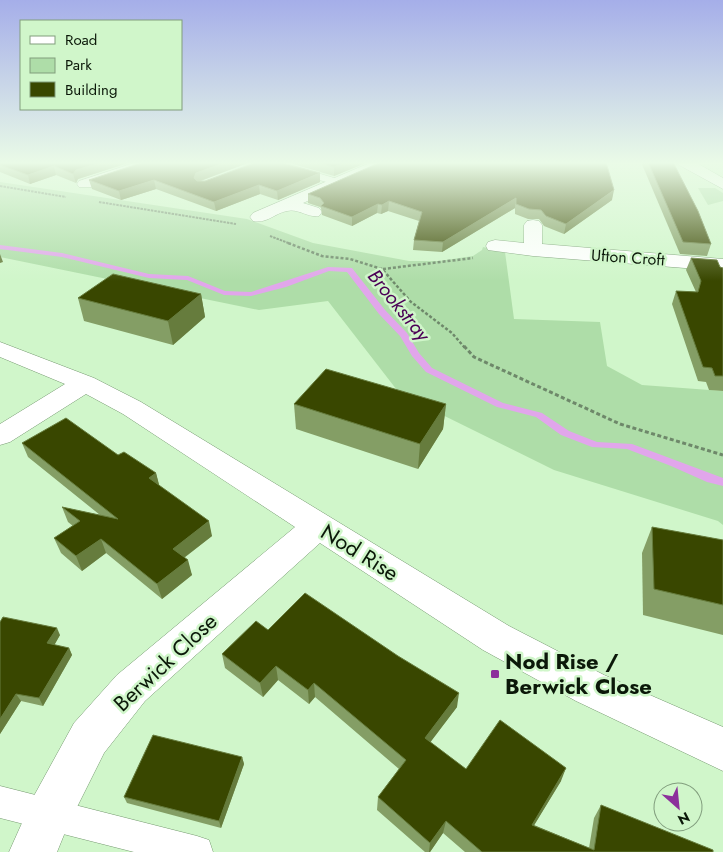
<svg xmlns="http://www.w3.org/2000/svg" width="723" height="852" font-family="Jost,sans-serif">
  <rect width="100%" height="100%" fill="#d0f6ca"/>
  <!-- green -->
  <g fill="#aedda8">
    <polygon points="0,182 247,219 313,243 409,261 439,261 473,256 482,250 483,247 505,252 514,319 600,322 607,366 642,385 723,391 723,525 718,521 554,470 400,394 328,301 259,310 0,257"/>
    <polygon points="698,188 715,188 723,193 723,201 708,205"/>
  </g>
  <g fill="none" stroke-linecap="round" stroke-linejoin="round">
    <!-- stream -->
    <polygon fill="#e1a6eb" fill-rule="evenodd" points="0,245 62,253 149,274 188,276 225,291 251,292 328,267 352,268 385,310 407,333 419,353 432,368 503,403 542,413 569,431 597,442 632,444 723,478 723,486 707,482 671,466 627,449 592,447 561,435 536,417 497,407 426,372 412,356 400,336 379,314 347,272 329,271 286,287 251,296 224,295 187,280 149,278 62,257 0,249"/>
    <defs>
      <g id="lane">
        <polygon points="264,162 280,162 341,180 342,182 341,184 333,184 265,164"/>
        <polygon points="0,786 197,836 209,840 213,852 134,852 0,818"/>
      </g>
      <g id="street">
        <polygon points="137,162 158,162 156,165 91,187 79,187 77,184 79,181"/>
        <path d="M372,162h19l-2,3 -86,38 16,5 3,4 -3,4c-11,2 -21,-8 -32,-5 -12,2 -20,13 -34,10l-3,-4 3,-4z"/>
        <polygon points="533,220 539,221 542,225 542,244 723,259 723,271 533,256 488,250 486,246 488,242 495,240 524,243 524,225 527,221"/>
        <polygon points="0,342 94,378 141,402 509,626 604,675 723,727 723,771 576,701 483,650 320,543 145,701 104,753 68,825 57,852 9,852 35,794 74,723 117,675 295,527 123,414 86,394 10,442 0,445 0,424 65,384 0,357"/>
      </g>
      <polygon id="secondary" points="677,162 695,162 723,178 723,189 679,165"/>
    </defs>
    <!-- lane casing -->
    <use href="#lane" stroke="#769971" stroke-width="1"/>
    <!-- street casing -->
    <use href="#street" stroke="#769971" stroke-width="1"/>
    <!-- secondary casing -->
    <use href="#secondary" stroke="#769971" stroke-width="1"/>
    <!-- path-far2 -->
    <g stroke="#6e886a" stroke-width="2" stroke-dasharray="2.5 1" stroke-linecap="butt">
      <polyline points="0,186 66,197"/>
      <polyline points="99,202 236,224"/>
      <polyline points="270,236 291,244"/>
    </g>
    <!-- path-far1 -->
    <g stroke="#6e886a" stroke-width="2.5" stroke-dasharray="3 2" stroke-linecap="butt">
      <polyline points="288,243 322,256 350,259 382,269 411,302 452,333 465,348"/>
      <polyline points="383,269 473,258"/>
    </g>
    <!-- path -->
    <polyline stroke="#6e886a" stroke-width="3" stroke-dasharray="4 2.5" stroke-linecap="butt" points="464,346 474,357 620,424 723,455"/>
    <!-- lane -->
    <use href="#lane" fill="#fff" fill-rule="evenodd"/>
    <!-- street -->
    <use href="#street" fill="#fff" fill-rule="evenodd"/>
    <!-- secondary -->
    <use href="#secondary" fill="#fff" fill-rule="evenodd"/>
  </g>
  <!-- wall -->
  <g fill="#849e65">
    <polygon points="0,162 131,162 78,179 76,183 56,175 30,184 0,172"/>
    <polygon points="250,162 201,181 320,182 278,200 260,194 216,211 156,189 121,200 92,189 89,180"/>
    <polygon points="286,162 368,162 334,176"/>
    <polygon points="641,162 673,162 711,244 707,256 680,254"/>
    <polygon points="308,194 612,200 564,234 544,226 539,219 528,219 515,214 515,208 442,252 413,250 414,240 419,221 388,211 381,214 377,213 352,226 322,215 321,208 320,207 308,203"/>
    <polygon points="691,258 723,268 723,391 709,390 706,382 698,381 672,304 676,291 696,292 686,270"/>
    <polygon points="201,294 205,317 173,345 84,321 78,298"/>
    <polygon points="294,404 446,404 443,429 418,469 296,429"/>
    <polygon points="22,443 118,455 156,473 159,486 212,536 184,558 192,575 162,599 106,553 82,571 61,553 54,538 73,526 68,522 62,507 100,515 28,457"/>
    <polygon points="652,527 723,540 723,635 643,615 642,553"/>
    <polygon points="0,622 60,635 54,645 69,648 72,655 43,706 21,701 0,734"/>
    <polygon points="268,630 457,707 430,742 466,769 561,781 534,825 589,848 594,818 601,805 713,852 465,852 443,833 430,852 425,852 377,810 378,797 399,769 315,697 309,704 278,680 263,697 225,668 222,654"/>
    <polygon points="242,757 244,764 221,828 127,803 124,797"/>
  </g>
  <!-- shaded-wall -->
  <g fill="#667c3d">
    <polygon points="103,162 131,162 78,179 76,183 73,174 76,170"/>
    <polygon points="227,162 250,162 197,182 194,178 196,173"/>
    <polygon points="347,162 368,162 334,176 334,167"/>
    <polygon points="54,166 56,175 30,184 28,175"/>
    <polygon points="320,173 320,182 278,200 277,191"/>
    <polygon points="154,180 156,189 121,200 119,191"/>
    <polygon points="259,185 260,194 216,211 214,202"/>
    <polygon points="614,190 612,200 564,234 566,224"/>
    <polygon points="516,198 515,208 442,252 443,242"/>
    <polygon points="389,201 388,211 381,214 382,205"/>
    <polygon points="378,204 377,213 352,226 352,217"/>
    <polygon points="0,254 3,262 0,263"/>
    <polygon points="201,294 205,317 173,345 168,321"/>
    <polygon points="446,404 443,429 418,469 420,444"/>
    <polygon points="156,473 160,488 149,478"/>
    <polygon points="209,521 212,536 177,563 173,549"/>
    <polygon points="101,539 106,553 82,571 76,556"/>
    <polygon points="188,560 192,575 162,599 157,584"/>
    <polygon points="57,628 60,635 51,651 47,643"/>
    <polygon points="69,648 72,655 43,706 39,698"/>
    <polygon points="276,666 278,680 263,697 260,683"/>
    <polygon points="314,683 315,697 309,704 308,690"/>
    <polygon points="459,693 457,707 423,752 425,738"/>
    <polygon points="16,694 21,701 0,734 0,719"/>
    <polygon points="242,757 244,764 221,828 219,821"/>
    <polygon points="566,768 561,781 527,837 532,825"/>
    <polygon points="446,821 443,833 430,852 429,852 430,843"/>
  </g>
  <!-- building -->
  <g fill="#394700" stroke="#667c3d">
    <polygon points="0,162 103,162 76,170 73,174 54,166 28,175 0,165"/>
    <polygon points="144,162 227,162 196,173 194,178 197,181 205,181 257,162 279,162 320,173 277,191 259,185 214,202 154,180 119,191 89,180"/>
    <polygon points="315,162 347,162 334,167"/>
    <polygon points="381,162 606,162 614,190 566,224 546,216 541,210 529,209 516,204 516,198 443,242 414,240 422,212 389,201 382,205 378,204 352,217 321,206 324,203 320,198 308,194"/>
    <polygon points="648,162 673,162 698,211 711,244 683,242"/>
    <polygon points="691,258 717,260 720,267 723,268 723,376 715,376 712,368 703,367 676,291 698,292 701,281"/>
    <polygon points="113,274 201,294 168,321 78,298"/>
    <polygon points="326,369 446,404 420,444 294,404"/>
    <polygon points="66,418 118,455 124,452 156,473 149,478 209,521 173,549 188,560 157,584 101,539 76,556 54,538 80,521 62,507 118,519 22,443"/>
    <polygon points="652,527 723,540 723,605 654,589"/>
    <polygon points="305,593 398,656 459,693 425,738 466,769 500,720 566,768 532,825 594,850 601,805 713,850 713,852 482,852 446,821 430,843 378,797 406,760 314,683 308,690 276,666 260,683 222,654 256,621 268,630"/>
    <polygon points="3,617 57,628 47,643 69,648 39,698 16,694 0,719 0,622"/>
    <polygon points="153,735 242,757 219,821 124,797"/>
  </g>
  <!-- sky -->
  <linearGradient id="sky" x2="0" y2="1"><stop stop-color="#a5aee9"/><stop offset="0.58" stop-color="#eafbe7"/><stop offset="1" stop-color="#eafbe7" stop-opacity="0"/></linearGradient>
  <rect width="723" height="281" fill="url(#sky)"/>
  <!-- markers -->
  <rect fill="#8c309b" stroke="#d0f6ca" stroke-width="2" x="490" y="669" width="10" height="10" rx="2.5"/>
  <g text-anchor="middle" stroke-width="5" stroke-linejoin="round" paint-order="stroke">
    <!-- far-street labels -->
    <g font-size="16" fill="#0b1809" stroke="#d0f6ca">
      <text transform="translate(628 257) rotate(4)" y="6">Ufton Croft</text>
    </g>
    <!-- water labels -->
    <g font-size="20" font-style="italic" fill="#4b0056" stroke="#d0f6ca">
      <text transform="translate(399 305) rotate(51)" y="7">Brookstray</text>
    </g>
    <!-- near-street labels -->
    <g font-size="22" fill="#0b1809" stroke="#d0f6ca">
      <text transform="translate(360 552) rotate(32)" y="8">Nod Rise</text>
      <text transform="translate(165 662) rotate(-43)" y="8">Berwick Close</text>
    </g>
    <!-- near-poi labels -->
    <g font-size="22" font-weight="bold" fill="#0b1809" stroke="#d0f6ca" text-anchor="start">
      <text x="505" y="669">Nod Rise /<tspan x="505" dy="25">Berwick Close</tspan></text>
    </g>
  </g>
  <!-- legend -->
  <rect x="20" y="20" width="162" height="90" fill="#d0f6ca" stroke="#819d7d"/>
  <rect x="30" y="36" width="25" height="8" fill="#ffffff" stroke="#819d7d"/>
  <text x="65" y="45" font-size="15" fill="#0b1809">Road</text>
  <rect x="30" y="58" width="25" height="15" fill="#aedda8" stroke="#819d7d"/>
  <text x="65" y="70" font-size="15" fill="#0b1809">Park</text>
  <rect x="30" y="82" width="25" height="15" fill="#394700" stroke="#819d7d"/>
  <text x="65" y="95" font-size="15" fill="#0b1809">Building</text>
  <!-- north arrow -->
  <g transform="translate(678 807) rotate(153)"><circle r="24" fill="#d0f6ca" stroke="#819d7d"/>
  <path d="M0-4L9 19L0 12L-9 19Z" fill="#8c309b"/>
  <text y="-8" font-size="14" font-weight="bold" text-anchor="middle" fill="#0b1809">N</text>
  </g>
</svg>
